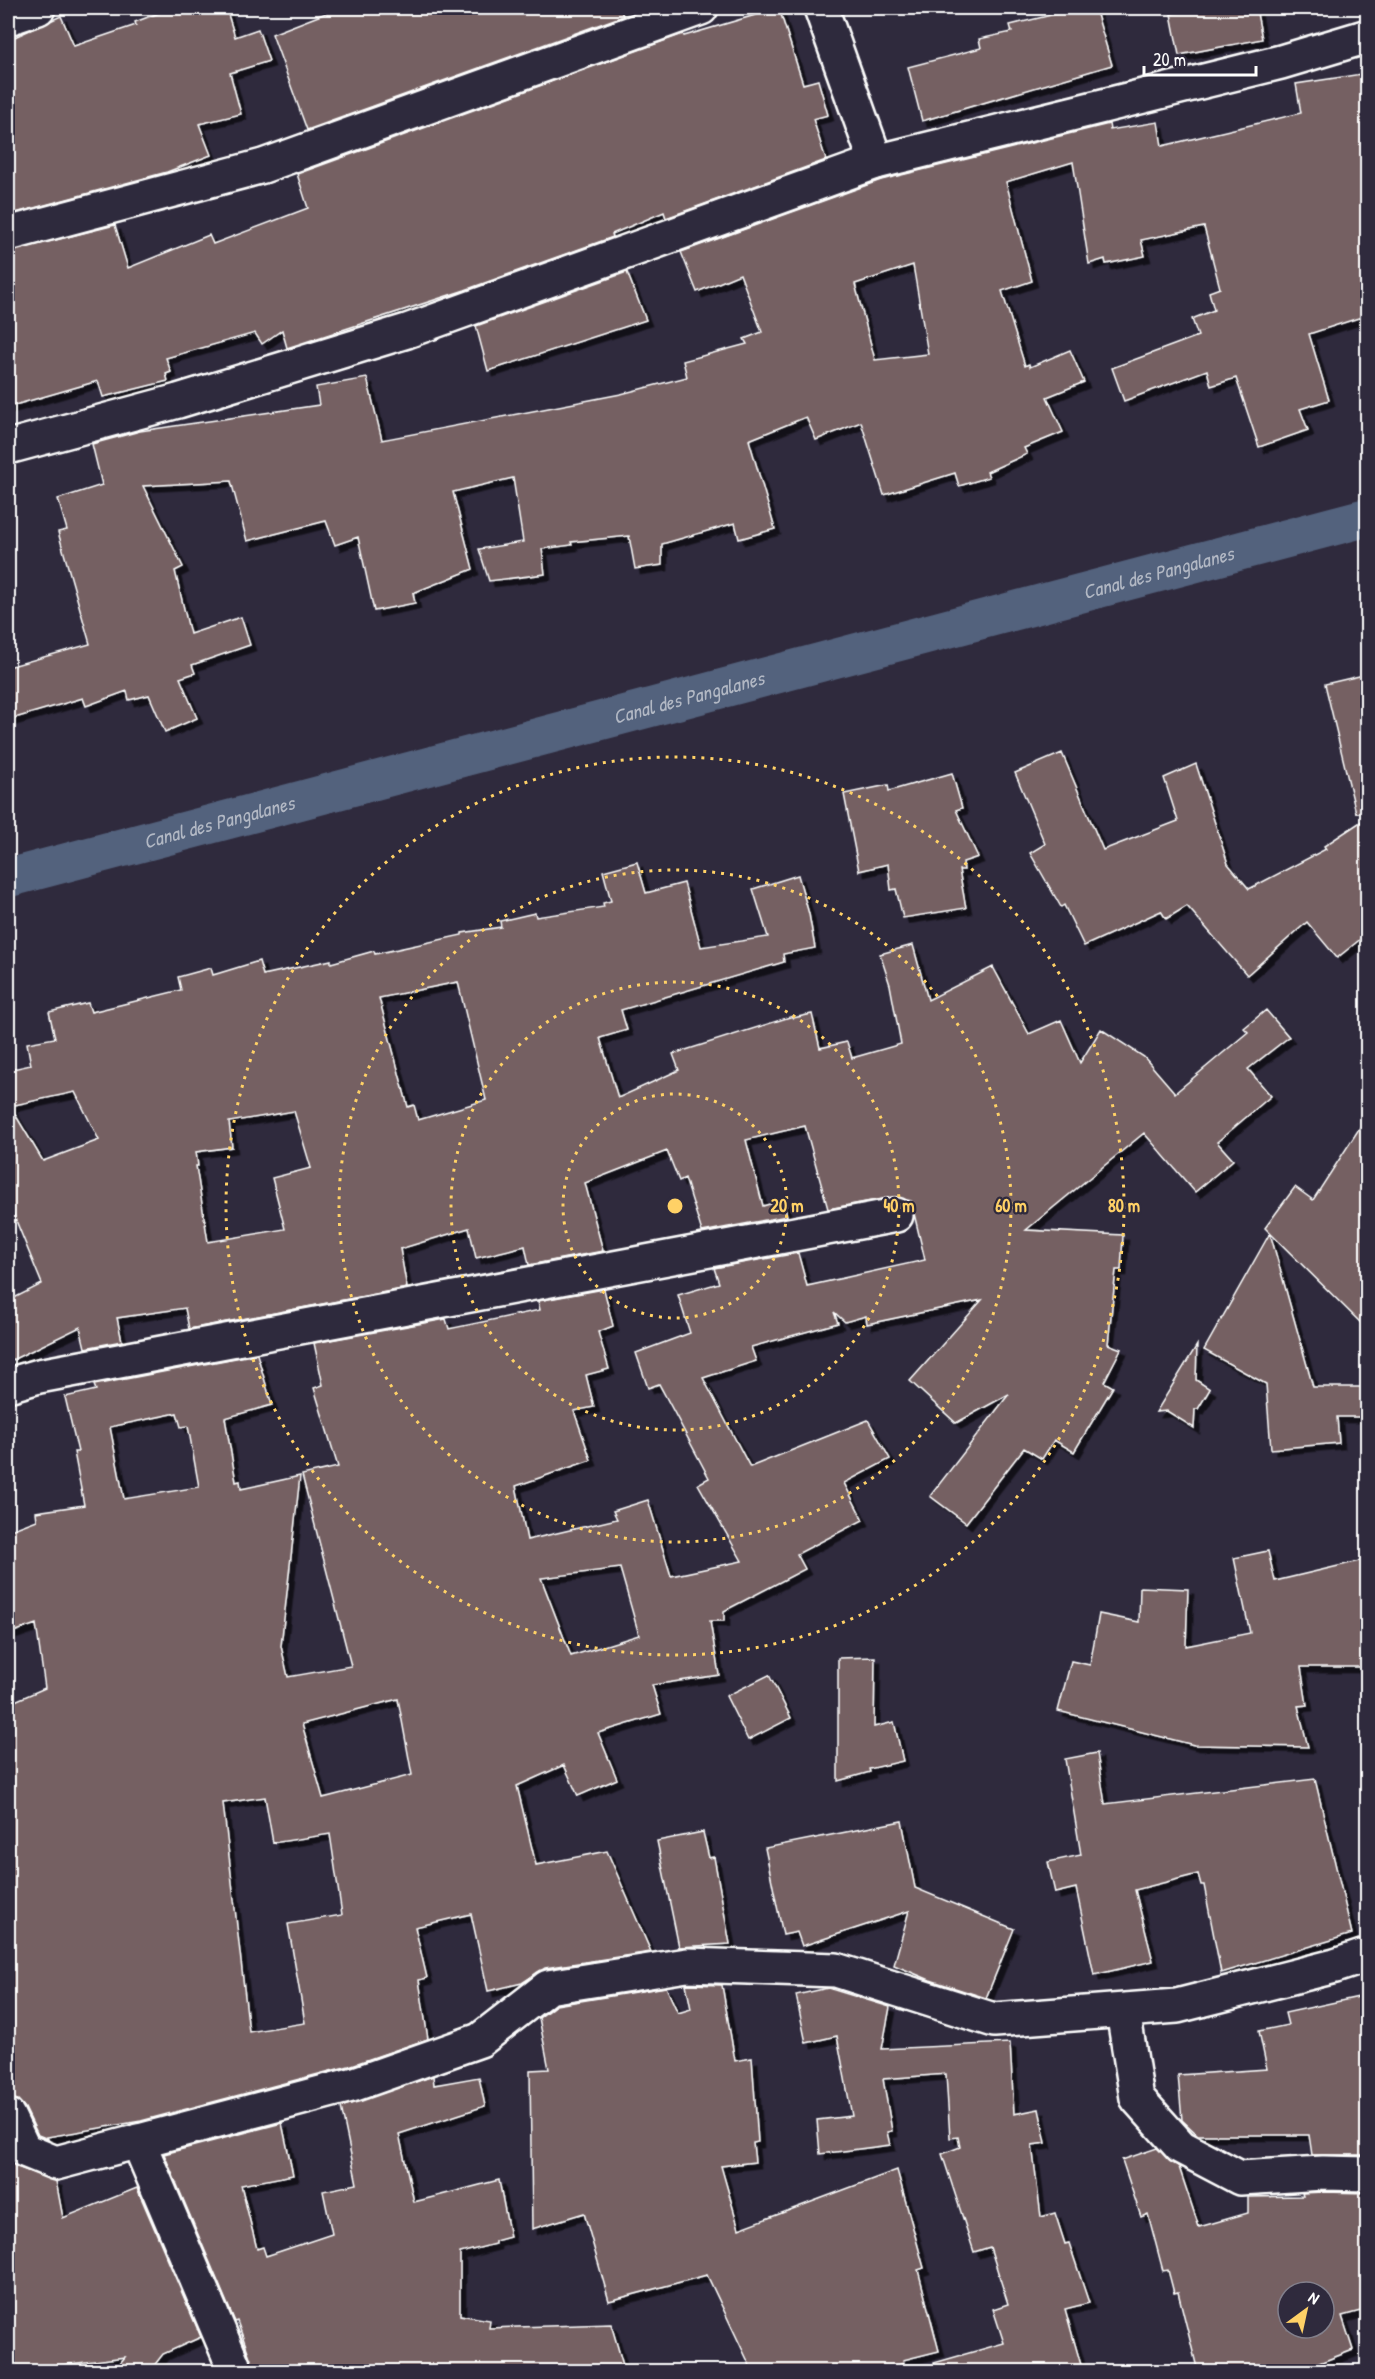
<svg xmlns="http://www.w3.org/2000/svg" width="1375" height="2379" font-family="'Patrick Hand',sans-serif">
  <defs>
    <filter id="shadow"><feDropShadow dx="5.5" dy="5.5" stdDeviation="0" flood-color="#0009"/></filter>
  </defs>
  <rect width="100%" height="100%" fill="#2f2a3d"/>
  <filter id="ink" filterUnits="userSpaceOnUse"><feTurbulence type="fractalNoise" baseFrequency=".0167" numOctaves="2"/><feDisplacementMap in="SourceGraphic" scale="12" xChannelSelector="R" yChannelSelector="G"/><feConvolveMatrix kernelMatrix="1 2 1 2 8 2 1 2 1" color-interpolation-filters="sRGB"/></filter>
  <g filter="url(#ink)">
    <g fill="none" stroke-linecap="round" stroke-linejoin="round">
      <!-- canal -->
      <path stroke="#53627d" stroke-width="39" id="s1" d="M8,878l1360,-361"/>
    </g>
    <!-- building -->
    <g fill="#756162" stroke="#fff" stroke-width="1.5" fill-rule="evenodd" filter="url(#shadow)">
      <polygon points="172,8 226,8 235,37 258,29 269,61 230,73 241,114 199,124 211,155 167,172 8,215 8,40 61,16 74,46 136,25 135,22"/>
      <polygon points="339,8 620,8 623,16 307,130 272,34"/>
      <polygon points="779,8 803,84 818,80 828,115 813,119 826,160 666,218 664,212 612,234 613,237 465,290 287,348 282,330 262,344 255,333 166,358 171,372 166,374 168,381 103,397 98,381 8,407 8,252 115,225 128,268 209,235 213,244 308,208 297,174 683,34 684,36"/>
      <polygon points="1080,8 1095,8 1112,65 922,121 908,67 981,48 979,39 1012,32 1010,25"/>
      <polygon points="1206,8 1256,8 1262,39 1179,55 1171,14"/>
      <path d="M1368,73v242l-59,19 20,66 -29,9 8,21 -49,17 -23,-69 -25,8 -4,-16 -83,31 -12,-33 86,-32 -6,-17 22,-9 -5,-18 11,-4 -16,-61 -63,13 4,16 -39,8 -1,-5 -16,5 -16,-102 -67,20 26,99 -30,10 23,75 4,-2 1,3 40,-17 14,32 -37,15 16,35 -39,16 3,6 -40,18 2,5 -30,9 -4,-13 -71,22 -23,-73 -45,18 -10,-23 -57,23 26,89 -36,10 -4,-16 -73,21v21l-27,4 -6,-33 -58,6 1,3 -30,4 3,25 -56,7 -10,-32 44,-7 -10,-64 -60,14 20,77 -60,24 2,10 -41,8 -16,-74 -23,8 -9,-24 -79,20 -16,-60 -88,5 40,81 -8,4 15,63 51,-17 9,28 -58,20 3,8 -15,5 17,40 -32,14 -16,-37 -20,5 -2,-9 -41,15 -3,-8 -75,22v-53l82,-23 -32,-112 9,-2 -9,-31 44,-14 -10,-41 48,-13 179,-26 -3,-18 51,-9 15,62 239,-46 66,-17 -4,-16 64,-17 -3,-5 18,-7 -22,-58 -43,18 -16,-40 200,-72 228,-56 1,6 48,-8 4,24 139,-33 -5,-29zM913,265l15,89 -53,6 -20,-76z"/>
      <polygon points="627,272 646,320 488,371 476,326"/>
      <polygon points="1368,674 1368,812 1356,813 1325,684"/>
      <polygon points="1062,753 1103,850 1178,821 1164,778 1196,764 1228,864 1249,889 1326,849 1324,846 1368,817 1368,933 1337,958 1307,922 1247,975 1187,906 1166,919 1161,911 1084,946 1064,905 1061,907 1030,853 1045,844 1015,773"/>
      <polygon points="952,773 962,808 956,810 978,857 963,862 964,870 959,870 966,908 903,918 896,889 891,890 888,864 859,871 844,794 888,785 889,791"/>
      <path d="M637,862l9,31 38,-10 17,64 67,-10 -15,-48 45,-14 11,39 6,34 -32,6 1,8 -163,48 6,20 -27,8 18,60 61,-28 -6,-16 120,-38v2l19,-4 8,34 27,-6 5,16 49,-14 -11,-59 -10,-31 33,-9 15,55 65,-33 36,67 32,-14 19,43 21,-34 43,28 31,36 73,-61 -4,-4 22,-18 23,27 -41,32 23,27 -54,46 16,18 -38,32 -51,-59 -118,97 97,5 -2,35h-5l-8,74 13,5 -17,33 9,5 -39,65 -20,-12 -12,19 -18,-11 -58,75 -36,-27 79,-102 -53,29 -46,-42 72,-81 -115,24 -1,-8 -21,6 -11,-10 4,11 -87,24 5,14 -53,17 47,89 118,-47 22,39 -46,24 19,37 -66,34 8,15 -81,42v10h-14l9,54 -67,10 9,29 -63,19 19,46 -39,17 -14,-31 -47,21 19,79 71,-14 44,101 -106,16 -23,15 -34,8 -17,-77 -56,13 12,51 -8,2 9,59 -79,27 -208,55 -94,16 1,2 -10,-4 -13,-27 -7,-8 -10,-2v-394l37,-16 -9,-64 -28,10v-103l29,-11 -1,-8 48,-7 -10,-53h4l-13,-55 31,-7 -2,-5 163,-31 15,51 -47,13 11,64 4,-1 1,8 59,-13 -19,170 7,31 63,-11 -49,-191 36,-8 -24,-79 9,-3 -9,-42 132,-24 3,10 91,-19 -2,-9 66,-12 9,37 -15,6 11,37 -23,6 8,32 -20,4 17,49 -75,26 11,54 90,-21 -4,-8 35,-11 23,76 71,-15 -44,-77 11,-6 -50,-94 -11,4 -12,-35 54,-20 -12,-38 41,-12 -5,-15 84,-15 9,33 118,-26 -14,-59 -18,-4 -65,12 -23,-83 -59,14 17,66 20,-6 4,16 -85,16 -17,-54 -6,3 -12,-30 -82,32 18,68 -74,14 -4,-19 -49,12 -7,-30 -69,21 7,39 -218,41 -4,-21 -68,10 5,23 -37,7 -5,-21 -72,35v-61l34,-17 -34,-83v-131l23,-5 -4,-22 28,-5 -6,-26 39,-9 3,9 90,-22 -3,-13 33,-9 2,7 46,-14 4,14 68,-15v3l43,-12 1,3 87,-19v-2l39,-6 -1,-6 35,-8 1,4 68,-10 -1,-4 8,-2 -8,-30zM458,982l28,118 -68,20 -4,-15 -6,2 -29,-109zM75,1092l24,48 -56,21 -33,-55zM294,1111l17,57 -39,10 13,51 -77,13 -12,-76h2l-2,-14 36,-5 -3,-25zM177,1413l4,14 7,-1 11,61 -75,12 -14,-72zM620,1568l19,67 -68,21 -30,-78zM398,1699l14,76 -89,23 -21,-74zM265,1797l8,46 57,-9 12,81 -54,9 17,99 -56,9 -26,-229z"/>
      <polygon points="1368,1115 1368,1330 1270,1233 1313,1387 1368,1387 1368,1417 1337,1417 1339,1443 1271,1449 1266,1384 1204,1350 1270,1233 1265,1228 1295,1187 1313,1200"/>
      <polygon points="1197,1345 1196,1380 1210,1389 1198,1409 1195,1409 1194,1428 1167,1411 1156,1412"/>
      <polygon points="1268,1551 1275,1581 1368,1559 1368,1667 1301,1667 1307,1705 1298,1706 1308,1747 1194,1745 1058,1711 1071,1661 1090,1665 1099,1614 1139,1622 1140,1587 1188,1589 1186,1646 1250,1633 1234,1558"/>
      <polygon points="875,1657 874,1727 894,1722 903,1761 869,1769 870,1772 838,1781 838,1658"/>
      <polygon points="769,1675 791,1718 748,1740 726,1696"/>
      <polygon points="1097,1753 1105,1804 1315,1779 1352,1934 1221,1973 1204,1885 1201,1885 1198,1874 1135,1890 1153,1961 1094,1975 1076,1888 1055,1893 1048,1862 1081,1855 1065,1759"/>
      <polygon points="902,1821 915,1888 1014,1929 986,1998 930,1980 894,1965 909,1911 802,1946 797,1932 783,1935 765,1848"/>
      <polygon points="703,1832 709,1858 714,1857 730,1944 679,1947 657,1841"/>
      <polygon points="686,1984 722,1985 735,2061 752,2058 758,2142 753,2143 755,2162 721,2166 739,2229 897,2170 924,2268 918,2270 939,2351 903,2360 904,2363 879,2372 753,2372 707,2275 609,2301 584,2213 532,2229 530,2070 549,2069 539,2018 556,2005 666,1987 678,2013 691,2009"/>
      <polygon points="828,1988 890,2007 882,2049 1010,2043 1014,2114 1039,2109 1046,2143 1032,2145 1041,2217 1055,2213 1065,2244 1069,2243 1089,2303 1065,2309 1083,2372 936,2372 934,2363 1004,2343 993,2309 1008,2304 990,2247 974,2252 942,2154 960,2147 958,2137 950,2138 946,2074 883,2079 892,2131 887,2132 890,2145 820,2154 817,2120 852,2116 837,2036 806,2043 796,1995"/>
      <polygon points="1368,1995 1368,2155 1312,2155 1309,2135 1198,2135 1182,2120 1178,2075 1267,2069 1259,2031 1288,2025 1285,2013"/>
      <polygon points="433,2076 434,2085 479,2077 485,2106 399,2134 414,2202 499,2180 510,2237 495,2241 495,2244 460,2253 460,2315 490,2320 489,2328 611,2324 625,2372 255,2371 237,2321 235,2322 164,2154 282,2123 293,2175 241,2185 257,2249 263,2247 266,2256 332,2234 323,2191 357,2184 341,2107"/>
      <path d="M1157,2148l22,19 20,60 49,-14v-16l55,-1 -1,-3 21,-1 45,1v116l-26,7 11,34 -57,22h-98l-20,-80 -4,1 -6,-23 -5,1 -15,-57 -7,3 -19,-57zM1288,2292h36v36h-36z"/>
      <polygon points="8,2159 17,2167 56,2181 63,2218 137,2188 201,2337 163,2354 149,2372 113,2372 125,2357 8,2372"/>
    </g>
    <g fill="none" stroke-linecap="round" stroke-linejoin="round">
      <defs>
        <g id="minor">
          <polyline points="821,8 876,162"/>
          <polyline points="8,18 38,8"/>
          <polyline points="8,234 263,166 701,8"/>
          <polyline points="8,447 178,401 407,331 876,162 1281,62 1368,36"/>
          <polyline points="8,1385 39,1376 896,1215"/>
          <polyline points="1123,2011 1137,2098 1181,2147 1240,2178 1323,2173 1368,2174"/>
          <polyline points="8,2116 24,2150 56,2163 355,2084 480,2040 548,1987 687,1965 836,1970 994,2020 1177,2006 1335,1966 1368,1955"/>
          <polyline points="138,2141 236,2372"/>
        </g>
      </defs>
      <!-- minor casing -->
      <use href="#minor" stroke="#fff" stroke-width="38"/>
      <!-- minor -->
      <use href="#minor" stroke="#2f2a3d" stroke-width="33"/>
    </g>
  </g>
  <!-- distance rings -->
  <g fill="none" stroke="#ffd166" stroke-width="3" stroke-dasharray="3 6">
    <circle cx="675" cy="1206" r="112"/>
    <circle cx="675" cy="1206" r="224"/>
    <circle cx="675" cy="1206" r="336"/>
    <circle cx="675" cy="1206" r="449"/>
  </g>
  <g text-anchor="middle" stroke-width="4.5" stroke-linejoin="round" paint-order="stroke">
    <!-- water labels -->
    <g font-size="20" font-style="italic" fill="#b2b8c4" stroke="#2f2a3d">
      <text dy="7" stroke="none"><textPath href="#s1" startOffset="1190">Canal des Pangalanes</textPath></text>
      <text dy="7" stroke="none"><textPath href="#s1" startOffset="704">Canal des Pangalanes</textPath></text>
      <text dy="7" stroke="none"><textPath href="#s1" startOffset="218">Canal des Pangalanes</textPath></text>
    </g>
  </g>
  <circle cx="675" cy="1206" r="9" fill="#ffd166" stroke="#2f2a3d" stroke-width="3"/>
  <g font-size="18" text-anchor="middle" font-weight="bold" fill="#ffd166" stroke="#2f2a3d" stroke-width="4.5" stroke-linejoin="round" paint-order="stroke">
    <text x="787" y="1212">20 m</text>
    <text x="899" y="1212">40 m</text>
    <text x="1011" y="1212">60 m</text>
    <text x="1124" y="1212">80 m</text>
  </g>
  <!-- margin -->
  <rect width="1375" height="2379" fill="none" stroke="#2f2a3d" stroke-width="30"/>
  <rect x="15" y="15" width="1345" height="2349" fill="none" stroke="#fff" stroke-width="2" filter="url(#ink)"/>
  <!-- north arrow -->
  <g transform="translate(1306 2310) rotate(33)"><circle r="28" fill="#2f2a3d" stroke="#827f8b" stroke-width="1.5"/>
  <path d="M0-4.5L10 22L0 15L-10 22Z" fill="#ffd166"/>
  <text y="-9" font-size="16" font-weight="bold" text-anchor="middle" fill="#ffffff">N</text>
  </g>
  <!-- scale -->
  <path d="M1144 66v9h112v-9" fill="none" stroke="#ffffff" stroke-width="3"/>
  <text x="1153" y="66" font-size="18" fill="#ffffff" stroke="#2f2a3d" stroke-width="4.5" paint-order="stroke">20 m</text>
</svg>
